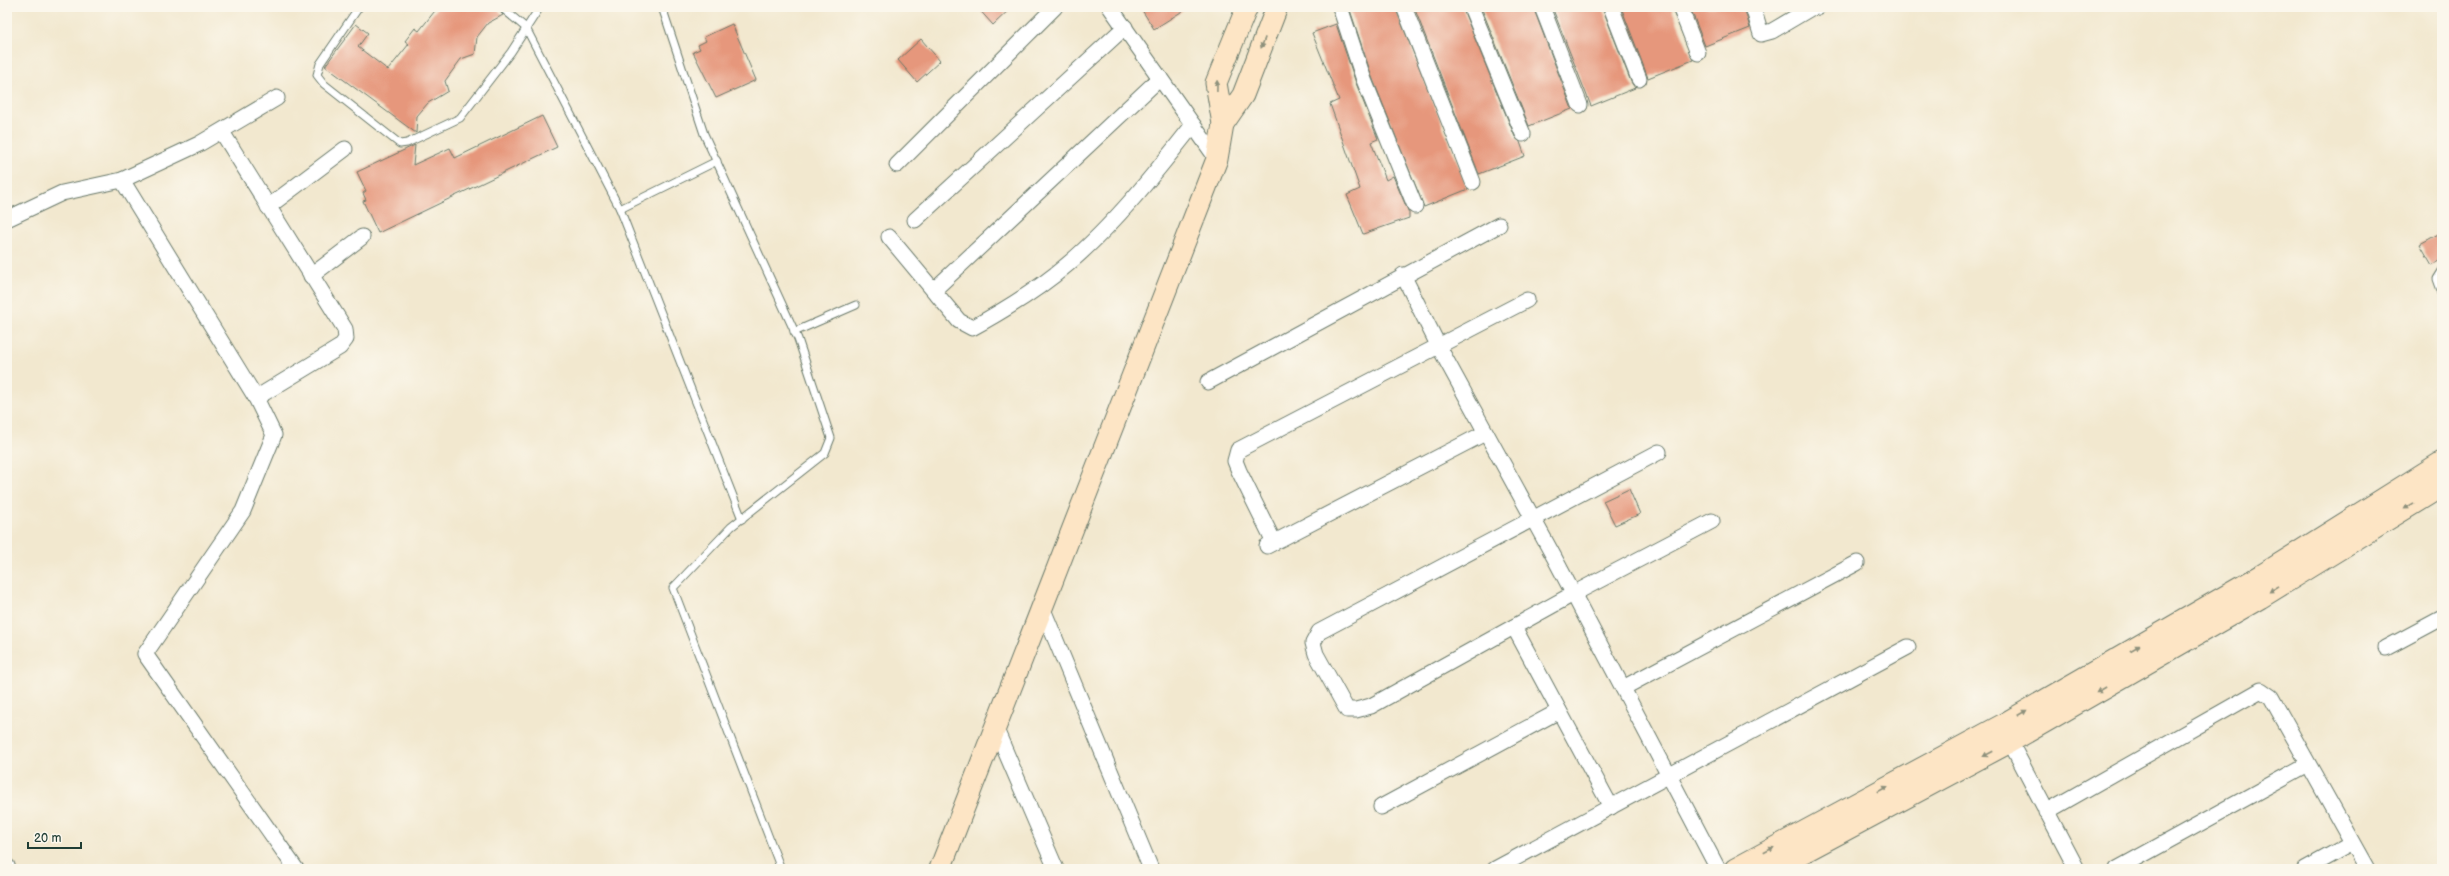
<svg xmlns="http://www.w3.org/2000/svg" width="2449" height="876" font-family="'Balsamiq Sans',sans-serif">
  <rect width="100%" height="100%" fill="#fbf7ec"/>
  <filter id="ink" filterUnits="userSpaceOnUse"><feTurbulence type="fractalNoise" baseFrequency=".025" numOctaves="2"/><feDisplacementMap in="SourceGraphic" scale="8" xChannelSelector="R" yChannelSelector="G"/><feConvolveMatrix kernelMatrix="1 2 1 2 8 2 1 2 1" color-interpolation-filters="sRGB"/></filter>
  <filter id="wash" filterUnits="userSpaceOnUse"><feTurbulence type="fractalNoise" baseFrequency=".012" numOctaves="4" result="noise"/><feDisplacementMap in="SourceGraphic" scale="16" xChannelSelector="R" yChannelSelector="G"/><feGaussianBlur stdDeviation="0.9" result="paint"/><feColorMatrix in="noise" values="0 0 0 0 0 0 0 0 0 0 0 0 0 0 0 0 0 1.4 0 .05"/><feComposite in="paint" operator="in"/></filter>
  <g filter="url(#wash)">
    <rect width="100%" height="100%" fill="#f2e8cf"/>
    <g id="blocks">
      <!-- building -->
      <g fill="#e6977b">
        <polygon points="438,7 496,7 503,15 488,23 477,37 475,54 461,59 445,81 448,91 428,103 417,116 416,133 325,66 356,24 368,33 358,47 388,70 409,44 405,41 415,28 419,31"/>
        <polygon points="977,7 1012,7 993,25"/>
        <polygon points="1140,7 1189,7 1154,29"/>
        <polygon points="1349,7 1395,7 1468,189 1424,207 1372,77"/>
        <polygon points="1414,7 1462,7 1515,137 1520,142 1525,156 1479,174"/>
        <polygon points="1481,7 1533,7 1572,109 1529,126"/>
        <polygon points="1552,7 1602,7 1631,82 1635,88 1591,106"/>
        <polygon points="1621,7 1671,7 1693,60 1648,78"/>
        <polygon points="1690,7 1744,7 1750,28 1705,46"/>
        <polygon points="732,24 756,80 716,98 693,52 700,49 698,45 706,41 704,37"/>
        <polygon points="1336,24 1356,83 1378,139 1371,142 1386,180 1393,176 1409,213 1409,218 1363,234 1347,195 1360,189 1330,104 1339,100 1312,33"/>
        <polygon points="921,39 940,61 917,82 898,60"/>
        <polygon points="542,116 557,147 378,233 363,201 366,200 363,193 366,191 357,172 415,145 413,165 450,148 455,158"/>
        <polygon points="2442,232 2442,259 2432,265 2420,244"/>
        <polygon points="1629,489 1640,514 1615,525 1603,501"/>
      </g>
    </g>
  </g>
  <g filter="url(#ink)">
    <use href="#blocks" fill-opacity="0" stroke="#69796a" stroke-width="1"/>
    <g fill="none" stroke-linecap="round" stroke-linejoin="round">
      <defs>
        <g id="lane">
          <polyline points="359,7 320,64 317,75 324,84 400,144 407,143 460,118 511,52 540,7"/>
          <polyline points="501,7 526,28 620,209 742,519"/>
          <polyline points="662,7 704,134 798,339 831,438 825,453 731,527 673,588 781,869"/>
          <polyline points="620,209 717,161"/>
          <polyline points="2442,271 2437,279 2442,293"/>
          <polyline points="794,332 856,305"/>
        </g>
        <g id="street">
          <polyline points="1110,7 1217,159"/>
          <polyline points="1340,7 1364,80 1415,206"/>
          <polyline points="1404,7 1473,182"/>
          <polyline points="1471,7 1523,134"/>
          <polyline points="1542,7 1580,105"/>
          <polyline points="1611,7 1639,79"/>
          <polyline points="1680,7 1698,53"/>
          <polyline points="1753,7 1761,34 1772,31 1811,8 1818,7"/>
          <polyline points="222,132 345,329 346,339 340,347 256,398"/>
          <polyline points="897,165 1055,7"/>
          <polyline points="122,180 256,398 274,435 243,511 145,654 296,869"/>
          <polyline points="268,207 345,149"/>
          <polyline points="7,219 62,193 122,180 199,144 277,98"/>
          <polyline points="915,220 1125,27"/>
          <path d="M889,237l70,84 13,7c33,-18 67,-39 96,-64 46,-39 88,-92 125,-139"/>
          <polyline points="1403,275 1438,345 1554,557 1718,869"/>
          <polyline points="311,276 362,237"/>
          <polyline points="935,289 1160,78"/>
          <polyline points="1208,382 1499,225"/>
          <polyline points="1659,452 1319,632 1313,643 1316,654 1347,710 1356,710 1371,706 1573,594 1712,521"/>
          <polyline points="1274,542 1239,471 1235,461 1238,450 1527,300"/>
          <polyline points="1267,546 1485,433"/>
          <polyline points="1042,607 1151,869"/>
          <polyline points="1514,627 1611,807"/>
          <polyline points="2386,648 2442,618"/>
          <polyline points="1623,688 1857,563"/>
          <polyline points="995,727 1056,869"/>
          <polyline points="2006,734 2077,869"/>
          <polyline points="1381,807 1559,711"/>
          <polyline points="2046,812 2261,690 2271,697 2367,869"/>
          <polyline points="7,866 8,869"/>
          <polyline points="1495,869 1908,647"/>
          <polyline points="2117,869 2308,764"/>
          <polyline points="2305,869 2352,843"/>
        </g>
        <g id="secondary">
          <polyline points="1223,124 1243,95 1277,7"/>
          <polyline points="940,869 1217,159 1223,124 1216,83 1247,7"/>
          <polyline points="1735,869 2002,725 2262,575 2442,462"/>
          <polyline points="1772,869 2010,742 2260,598 2442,486"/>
        </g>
      </defs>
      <!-- lane casing -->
      <use href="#lane" stroke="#69796a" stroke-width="9"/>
      <!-- street casing -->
      <use href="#street" stroke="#69796a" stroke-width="17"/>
      <!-- secondary casing -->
      <use href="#secondary" stroke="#69796a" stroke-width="23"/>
      <!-- lane -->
      <use href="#lane" stroke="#fff" stroke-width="7"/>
      <!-- street -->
      <use href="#street" stroke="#fff" stroke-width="15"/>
      <!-- secondary -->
      <use href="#secondary" stroke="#fde5c5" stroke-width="21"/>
    </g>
    <!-- one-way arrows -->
    <defs><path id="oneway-solid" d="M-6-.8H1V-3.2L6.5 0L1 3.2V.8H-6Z"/></defs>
    <g fill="#8e917c">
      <use href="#oneway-solid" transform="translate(1263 43) rotate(111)"/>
      <use href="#oneway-solid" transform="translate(1217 86) rotate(-89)"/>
      <use href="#oneway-solid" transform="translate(2409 506) rotate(148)"/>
      <use href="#oneway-solid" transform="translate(2274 589) rotate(148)"/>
      <use href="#oneway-solid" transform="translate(2135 648) rotate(-30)"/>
      <use href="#oneway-solid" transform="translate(2101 690) rotate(150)"/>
      <use href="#oneway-solid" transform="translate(2022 713) rotate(-30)"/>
      <use href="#oneway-solid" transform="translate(1988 754) rotate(152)"/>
      <use href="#oneway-solid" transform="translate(1883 789) rotate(-28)"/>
      <use href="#oneway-solid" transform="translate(1769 850) rotate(-28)"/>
    </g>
  </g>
  <!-- margin -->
  <rect width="2449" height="876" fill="none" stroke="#fbf7ec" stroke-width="24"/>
  <!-- scale -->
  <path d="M28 842v6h53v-6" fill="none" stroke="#1f3d34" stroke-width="2"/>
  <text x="34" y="842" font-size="12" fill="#1f3d34" stroke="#fbf7ec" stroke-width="3" paint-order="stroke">20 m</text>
</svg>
